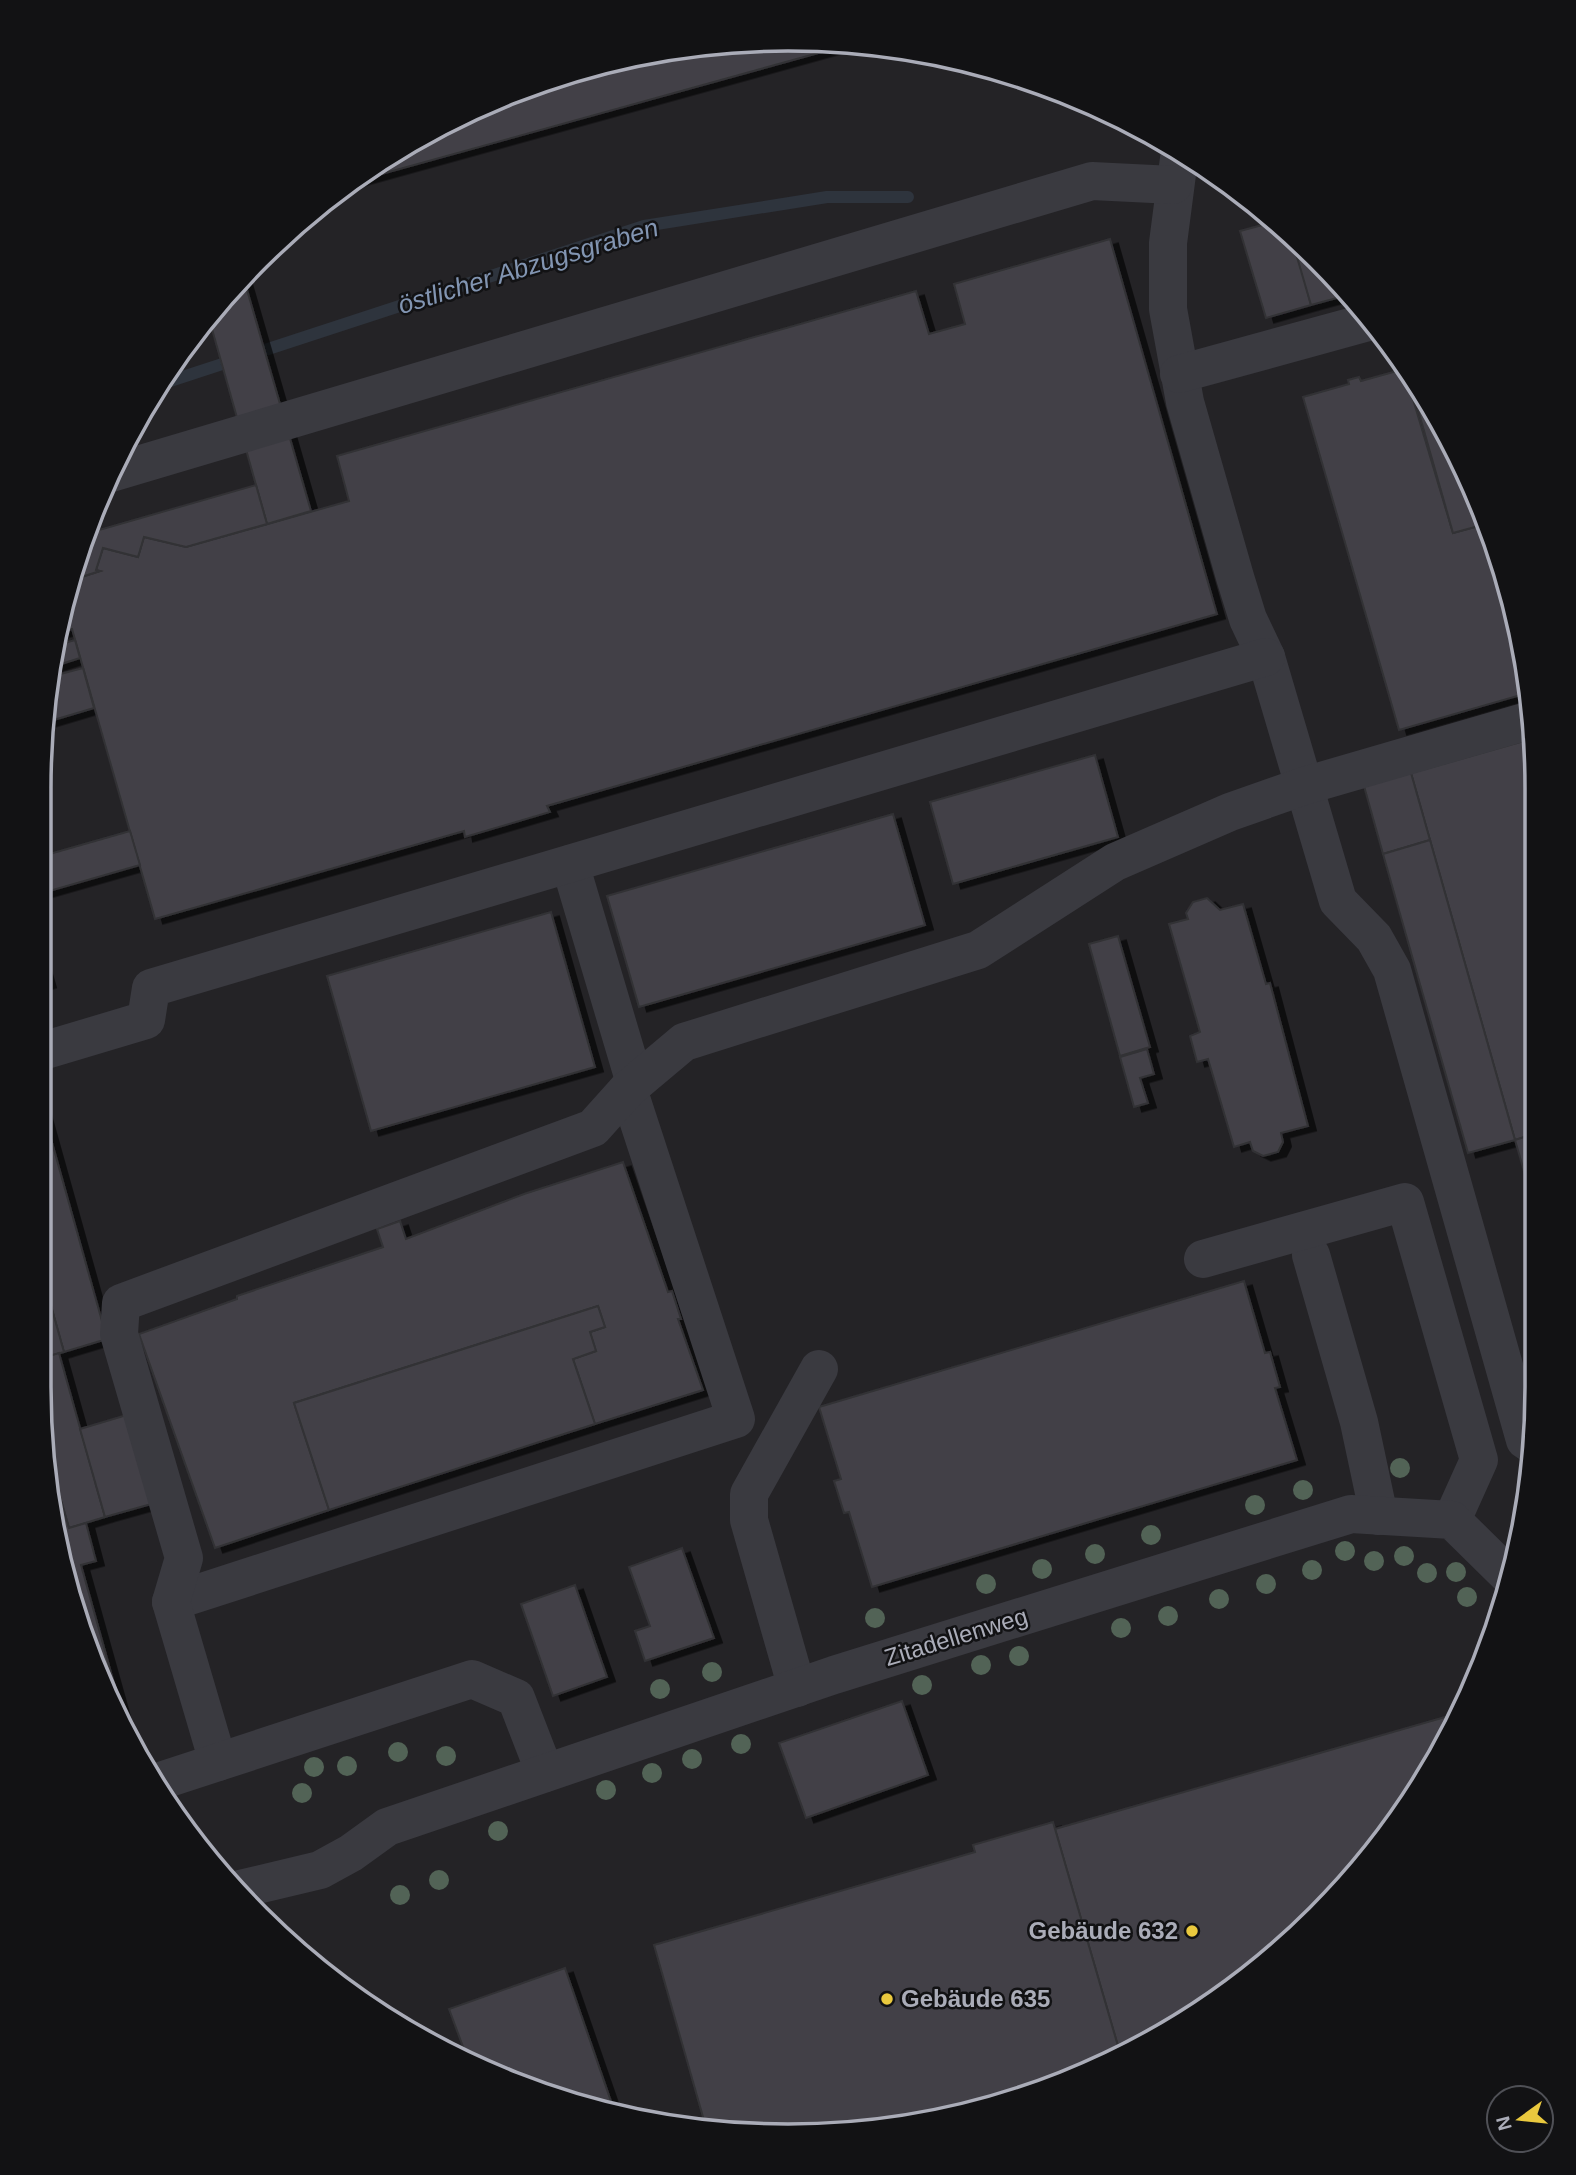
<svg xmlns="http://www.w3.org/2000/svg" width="1576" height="2175" font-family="Helvetica,sans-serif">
  <defs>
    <filter id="shadow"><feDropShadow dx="8" dy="4.5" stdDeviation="0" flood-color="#0009"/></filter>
  </defs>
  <rect width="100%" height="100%" fill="#171719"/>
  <!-- built -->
  <polygon fill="#242326" points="739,40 885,45 1029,78 1162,139 1282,224 1382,331 1480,501 1531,690 1536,1436 1512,1581 1437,1761 1352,1881 1245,1981 1075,2079 885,2130 739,2135 642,2122 457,2059 294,1950 165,1803 96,1674 64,1581 39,1387 39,788 64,594 96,501 165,372 225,294 331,194 456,116"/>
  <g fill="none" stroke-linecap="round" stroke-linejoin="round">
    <!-- stream -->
    <polyline stroke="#2e343d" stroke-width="12" points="158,385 644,226 827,197 908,197"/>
  </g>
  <!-- building -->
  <g fill="#424146" stroke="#323135" stroke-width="2" filter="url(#shadow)">
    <polygon points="739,40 851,44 349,183 456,116 594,64"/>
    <polygon points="1277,221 1293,236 1311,305 1266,318 1240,231"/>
    <polygon points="1110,239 1217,614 547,806 550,812 465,837 464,831 155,919 72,629 59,633 69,581 100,571 96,570 103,548 138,557 144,537 186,547 349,501 337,456 916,291 929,334 965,324 954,284"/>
    <polygon points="1303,247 1348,295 1311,305 1295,250"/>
    <polygon points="243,276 311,511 267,524 208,315"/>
    <polygon points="1404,369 1453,533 1486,524 1531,692 1399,730 1303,397 1349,384 1348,380 1359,377 1361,381"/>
    <polygon points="1409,378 1480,501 1486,524 1453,533"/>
    <polygon points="256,485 267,524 186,547 144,537 138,557 103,548 96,570 100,571 69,581 85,534"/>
    <polygon points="75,640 80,658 55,666 57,645"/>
    <polygon points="83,668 94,708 47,722 53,676"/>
    <polygon points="1531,739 1534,1134 1515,1140 1411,773"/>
    <polygon points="1095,755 1118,837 953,884 930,802"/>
    <polygon points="1411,773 1430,840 1383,854 1364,786"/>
    <polygon points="893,814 925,925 639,1007 607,896"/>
    <polygon points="130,831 140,865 39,894 39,857"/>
    <polygon points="1430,840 1515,1140 1468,1153 1383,854"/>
    <polygon points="1207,898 1220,910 1243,904 1266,984 1270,983 1308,1126 1281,1133 1283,1142 1278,1152 1263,1156 1253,1151 1250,1142 1234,1147 1208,1059 1197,1062 1190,1036 1200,1032 1169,924 1188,919 1186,913 1193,902"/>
    <polygon points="551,912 595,1067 371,1131 327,976"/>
    <polygon points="1118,936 1150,1047 1120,1056 1089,944"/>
    <polygon points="39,952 48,983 39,986"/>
    <polygon points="1147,1049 1154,1074 1140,1078 1148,1103 1134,1107 1120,1057"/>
    <polygon points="39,1096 107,1339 64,1352 39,1263"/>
    <polygon points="1534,1134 1534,1206 1515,1140"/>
    <polygon points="623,1162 668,1292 672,1291 681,1319 678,1319 703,1390 595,1424 573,1359 596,1351 590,1332 605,1327 598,1306 294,1403 329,1510 215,1548 139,1334 237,1299 237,1296 383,1247 377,1229 400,1221 406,1239 524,1194"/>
    <polygon points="39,1263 64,1352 39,1359"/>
    <polygon points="1244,1281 1265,1353 1270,1352 1280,1387 1275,1388 1297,1460 872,1587 849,1512 844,1513 834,1481 841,1479 819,1407"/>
    <polygon points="598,1306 605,1327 590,1332 596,1351 573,1359 595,1424 329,1510 294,1403"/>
    <polygon points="59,1353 105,1517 69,1528 47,1452 38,1387 39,1359"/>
    <polygon points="130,1414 155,1503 105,1517 80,1429"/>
    <polygon points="47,1452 69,1528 86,1523 96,1561 81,1565 117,1694 108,1696 96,1674 64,1581"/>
    <polygon points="682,1548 714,1638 645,1661 635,1631 650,1626 629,1567"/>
    <polygon points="575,1585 607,1677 553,1696 521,1604"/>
    <polygon points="117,1694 129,1737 108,1696"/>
    <polygon points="902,1701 928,1775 806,1818 779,1743"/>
    <polygon points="1452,1715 1454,1722 1437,1761 1352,1881 1245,1981 1120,2053 1055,1829"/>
    <polygon points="1053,1822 1120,2053 1075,2079 885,2130 739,2135 707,2131 654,1945 975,1852 973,1845"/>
    <polygon points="565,1968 615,2113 469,2063 449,2009"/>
  </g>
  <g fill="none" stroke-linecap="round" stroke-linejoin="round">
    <!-- minor -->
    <g stroke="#3a3a40" stroke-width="38">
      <polyline points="1180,151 1168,243 1168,309 1185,402 1235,577 1248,619 1266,657 1338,901 1374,938 1392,970 1525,1440 1534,1446"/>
      <polyline points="1179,374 1372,321"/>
      <polyline points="111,473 1092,181 1173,185"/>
      <polyline points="570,864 635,1083"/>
      <polyline points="39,1052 146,1020 151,988 1266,657"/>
      <polyline points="1311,1255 1359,1422 1379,1516"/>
      <polyline points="1203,1259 1405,1202 1479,1460 1452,1520"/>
      <polyline points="171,1602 736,1419 628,1089"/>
      <polyline points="797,1688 749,1520 749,1494 819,1369"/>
      <polyline points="218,1762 171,1602 184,1558 119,1334 121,1303 593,1128 628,1089 684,1042 978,950 1115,862 1230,812 1304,786 1531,720"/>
      <polyline points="154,1783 472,1679 516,1698 545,1773"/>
      <polyline points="240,1889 320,1870 351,1853 387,1827 834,1675 1351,1514 1452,1520 1512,1579"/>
    </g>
  </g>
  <!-- trees -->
  <g fill="#526356">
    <circle cx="1400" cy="1468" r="10"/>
    <circle cx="1303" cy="1490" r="10"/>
    <circle cx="1255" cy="1505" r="10"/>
    <circle cx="1151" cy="1535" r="10"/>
    <circle cx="1345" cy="1551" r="10"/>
    <circle cx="1095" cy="1554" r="10"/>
    <circle cx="1404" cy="1556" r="10"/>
    <circle cx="1374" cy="1561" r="10"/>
    <circle cx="1042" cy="1569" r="10"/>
    <circle cx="1312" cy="1570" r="10"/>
    <circle cx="1456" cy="1572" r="10"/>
    <circle cx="1427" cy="1573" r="10"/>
    <circle cx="986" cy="1584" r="10"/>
    <circle cx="1266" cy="1584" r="10"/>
    <circle cx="1467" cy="1597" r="10"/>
    <circle cx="1219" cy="1599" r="10"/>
    <circle cx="1168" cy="1616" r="10"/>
    <circle cx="875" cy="1618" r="10"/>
    <circle cx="1121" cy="1628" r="10"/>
    <circle cx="1019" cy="1656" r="10"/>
    <circle cx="981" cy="1665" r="10"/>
    <circle cx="712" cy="1672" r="10"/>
    <circle cx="922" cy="1685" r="10"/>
    <circle cx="660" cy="1689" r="10"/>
    <circle cx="741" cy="1744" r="10"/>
    <circle cx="398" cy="1752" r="10"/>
    <circle cx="446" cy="1756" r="10"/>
    <circle cx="692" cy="1759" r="10"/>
    <circle cx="347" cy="1766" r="10"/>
    <circle cx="314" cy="1767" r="10"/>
    <circle cx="652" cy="1773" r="10"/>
    <circle cx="606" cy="1790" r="10"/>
    <circle cx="302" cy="1793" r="10"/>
    <circle cx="498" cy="1831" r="10"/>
    <circle cx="439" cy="1880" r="10"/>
    <circle cx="400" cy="1895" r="10"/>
  </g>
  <!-- markers -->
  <g fill="#eac93e" stroke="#121214" stroke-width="2.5">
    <circle cx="1192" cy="1931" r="7"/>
    <circle cx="887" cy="1999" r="7"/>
  </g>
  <g text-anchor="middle" stroke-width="5" stroke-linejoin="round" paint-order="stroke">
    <!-- street labels -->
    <g font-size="24" fill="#aaacb8" stroke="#121214">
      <text transform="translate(956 1637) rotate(-17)" y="8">Zitadellenweg</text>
    </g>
    <!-- poi labels -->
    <g font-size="24" font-weight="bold" fill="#aaacb8" stroke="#121214" text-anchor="end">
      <text x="1178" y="1939">Gebäude 632</text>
      <text x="901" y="2007" text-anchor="start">Gebäude 635</text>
    </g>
    <!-- water labels -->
    <g font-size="26" font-style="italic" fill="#8295b2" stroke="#121214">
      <text transform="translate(528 266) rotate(-17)" y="9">östlicher Abzugsgraben</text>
    </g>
  </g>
  <!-- crop -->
  <path d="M0 0H1576V2175H0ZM788 51H788A737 737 0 0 1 1525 788V1387A737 737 0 0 1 788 2124H788A737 737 0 0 1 51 1387V788A737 737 0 0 1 788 51Z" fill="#121214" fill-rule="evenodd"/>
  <path fill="none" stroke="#aaacb8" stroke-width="3.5" d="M788 51H788A737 737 0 0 1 1525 788V1387A737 737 0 0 1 788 2124H788A737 737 0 0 1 51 1387V788A737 737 0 0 1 788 51Z"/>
  <!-- north arrow -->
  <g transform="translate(1520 2119) rotate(255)"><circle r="33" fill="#121214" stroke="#4f5056" stroke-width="2"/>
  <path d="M0-5L12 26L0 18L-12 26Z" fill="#eac93e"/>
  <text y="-10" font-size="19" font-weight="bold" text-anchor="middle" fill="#aaacb8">N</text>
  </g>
</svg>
